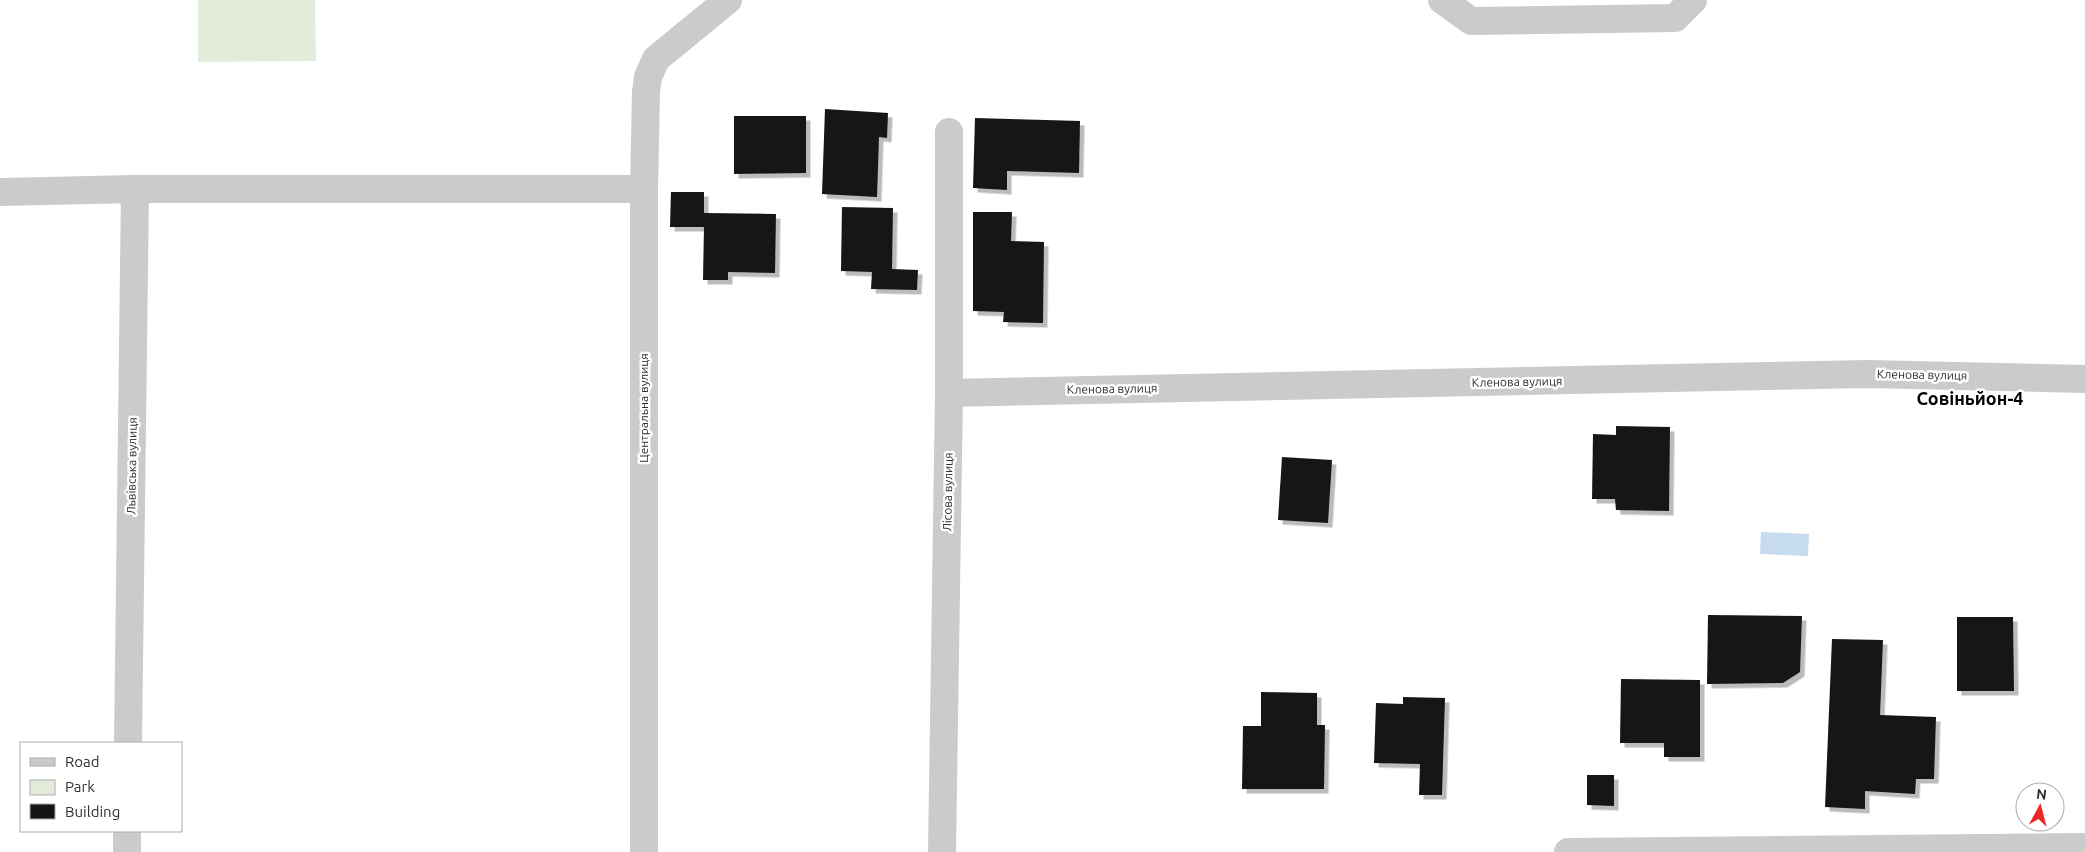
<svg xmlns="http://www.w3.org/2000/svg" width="2085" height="852" font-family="Ubuntu,sans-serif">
  <defs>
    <filter id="shadow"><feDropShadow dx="4.5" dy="4.5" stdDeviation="0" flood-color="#0004"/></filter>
  </defs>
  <rect width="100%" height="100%" fill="#fff"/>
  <!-- green -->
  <polygon fill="#e3ecdb" points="198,0 315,0 316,61 198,62"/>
  <!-- water -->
  <polygon fill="#c6dbed" points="1761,532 1809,534 1808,556 1760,554"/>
  <!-- building -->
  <g fill="#151515" filter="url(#shadow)">
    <polygon points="825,109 888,113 887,138 879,137 877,197 822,194"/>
    <polygon points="734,116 806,116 806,173 734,174"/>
    <polygon points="975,118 1080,121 1079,173 1007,171 1007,190 973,188"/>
    <polygon points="671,192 704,192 704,213 776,214 775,273 728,272 728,280 703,280 704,227 670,227"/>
    <polygon points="842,207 893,208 892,269 918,270 917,290 871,289 872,272 841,271"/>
    <polygon points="973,212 1012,212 1011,241 1044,242 1043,323 1003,322 1004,312 973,311"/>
    <polygon points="1616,426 1670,427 1669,511 1616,510 1615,499 1592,499 1593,434 1616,435"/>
    <polygon points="1282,457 1332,460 1328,523 1278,520"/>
    <polygon points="1708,615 1802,616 1800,672 1783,683 1707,684"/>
    <polygon points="1957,617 2013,617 2014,691 1957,691"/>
    <polygon points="1832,639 1883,640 1880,715 1936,717 1934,779 1916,779 1915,794 1865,791 1865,809 1825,807"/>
    <polygon points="1621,679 1700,680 1700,757 1664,757 1664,743 1620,743"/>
    <polygon points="1261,692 1317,693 1317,725 1325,725 1324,789 1242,789 1243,726 1261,726"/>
    <polygon points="1403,697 1445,698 1442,795 1419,795 1420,764 1374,763 1376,703 1403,704"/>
    <polygon points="1587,775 1614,775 1614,806 1587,805"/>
  </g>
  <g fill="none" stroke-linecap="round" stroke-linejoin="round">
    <!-- minor -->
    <g stroke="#cbcbcb" stroke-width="28">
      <polyline points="1442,0 1471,21 1675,18 1693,0"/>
      <polyline points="0,192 135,189 644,189"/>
      <polyline points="949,393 1868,374 2085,379"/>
      <polyline points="128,743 135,189"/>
      <polyline points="127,852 127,831"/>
      <polyline points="644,852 644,189 646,92 648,77 656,59 728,0"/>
      <polyline points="942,852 949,393 949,132"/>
      <polyline points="1568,852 2085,847"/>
    </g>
  </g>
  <g text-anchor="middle" stroke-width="5" stroke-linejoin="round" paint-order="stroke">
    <!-- street labels -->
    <g font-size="12" fill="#2e2e2e" stroke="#fff">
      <text transform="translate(1922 375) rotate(1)" y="4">Кленова вулиця</text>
      <text transform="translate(1517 382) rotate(-1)" y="4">Кленова вулиця</text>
      <text transform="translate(1112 389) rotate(-1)" y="4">Кленова вулиця</text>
      <text transform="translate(644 408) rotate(-90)" y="4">Центральна вулиця</text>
      <text transform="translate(132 466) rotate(-89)" y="4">Львівська вулиця</text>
      <text transform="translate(948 492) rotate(-89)" y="4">Лісова вулиця</text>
    </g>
    <!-- district labels -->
    <g font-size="18" font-weight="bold" fill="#000" stroke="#fff">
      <text x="1970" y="405">Совіньйон-4</text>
    </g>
  </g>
  <!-- legend -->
  <rect x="20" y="742" width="162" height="90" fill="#ffffff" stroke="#ababab"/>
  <rect x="30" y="758" width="25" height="8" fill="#cbcbcb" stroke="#ababab"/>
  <text x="65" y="767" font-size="15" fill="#2e2e2e">Road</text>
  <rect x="30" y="780" width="25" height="15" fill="#e3ecdb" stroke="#ababab"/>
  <text x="65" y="792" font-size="15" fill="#2e2e2e">Park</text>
  <rect x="30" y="804" width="25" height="15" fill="#151515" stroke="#ababab"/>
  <text x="65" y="817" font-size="15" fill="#2e2e2e">Building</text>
  <!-- north arrow -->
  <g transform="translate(2040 807) rotate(7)"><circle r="24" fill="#ffffff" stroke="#ababab"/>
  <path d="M0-4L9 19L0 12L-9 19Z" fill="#ed2828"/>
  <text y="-8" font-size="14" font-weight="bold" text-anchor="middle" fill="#2e2e2e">N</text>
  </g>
</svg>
